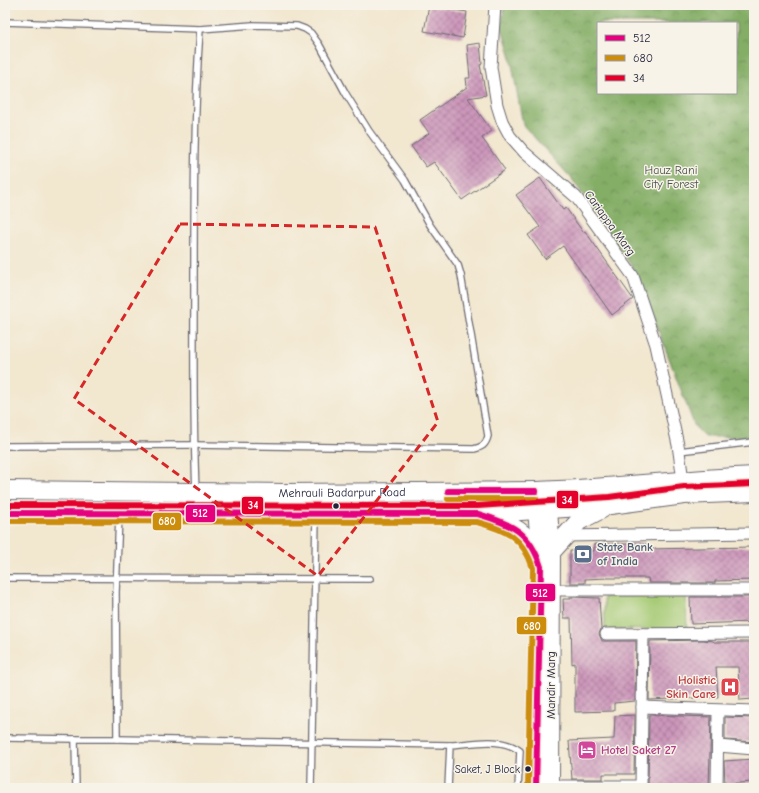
<svg xmlns="http://www.w3.org/2000/svg" width="759" height="793" font-family="'Comic Neue',sans-serif">
  <defs>
    <pattern id="forest-crowns" width="20" height="18" patternUnits="userSpaceOnUse"><rect width="20" height="18" fill="#84ae66"/><path d="M2 6a3 3 0 1 1 6 0M12 15a3 3 0 1 1 6 0" fill="none" stroke="#6c8d55"/></pattern>
    <pattern id="building-cross-hatch" width="8" height="8" patternUnits="userSpaceOnUse"><rect width="8" height="8" fill="#cd97bb"/><path d="M0 0l8 8M0 8l8-8" fill="none" stroke="#a67b99"/></pattern>
  </defs>
  <rect width="100%" height="100%" fill="#f7f3e8"/>
  <filter id="ink" filterUnits="userSpaceOnUse"><feTurbulence type="fractalNoise" baseFrequency=".025" numOctaves="2"/><feDisplacementMap in="SourceGraphic" scale="8" xChannelSelector="R" yChannelSelector="G"/><feConvolveMatrix kernelMatrix="1 2 1 2 8 2 1 2 1" color-interpolation-filters="sRGB"/></filter>
  <filter id="wash" filterUnits="userSpaceOnUse"><feTurbulence type="fractalNoise" baseFrequency=".012" numOctaves="4" result="noise"/><feDisplacementMap in="SourceGraphic" scale="16" xChannelSelector="R" yChannelSelector="G"/><feGaussianBlur stdDeviation="0.9" result="paint"/><feColorMatrix in="noise" values="0 0 0 0 0 0 0 0 0 0 0 0 0 0 0 0 0 1.4 0 .05"/><feComposite in="paint" operator="in"/></filter>
  <g filter="url(#wash)">
    <rect width="100%" height="100%" fill="#f2e7cf"/>
    <!-- green -->
    <polygon fill="#a6ca74" stroke="#647658" points="686,594 687,629 605,630 604,597"/>
    <!-- forest -->
    <path fill="url(#forest-crowns)" stroke="#536850" fill-rule="evenodd" d="M505,5h249v432h-49l-10,-10 -58,-153 -65,-95 -49,-54 -13,-71 -9,-29zM598,23h138v70h-138z"/>
    <g id="blocks">
      <!-- building -->
      <g fill="url(#building-cross-hatch)">
        <polygon points="429,6 467,12 463,38 424,31"/>
        <polygon points="480,43 482,64 480,65 486,95 468,98 492,131 482,138 505,170 462,200 434,162 426,167 411,146 429,133 420,120 467,87 466,78 470,78 467,45"/>
        <polygon points="540,178 563,210 566,208 583,232 585,231 633,299 612,315 563,246 545,259 528,235 540,227 516,195"/>
        <polygon points="594,544 647,544 647,549 754,547 754,580 715,581 715,583 649,583 648,578 608,578 585,579 585,583 570,583 570,551 594,551"/>
        <polygon points="571,597 599,598 601,629 599,634 602,641 636,641 635,701 614,703 614,711 575,712 575,663 572,664 571,618 564,618 563,599 571,599"/>
        <polygon points="690,597 754,597 754,622 691,624"/>
        <polygon points="703,640 713,641 714,642 754,642 754,699 740,700 738,667 716,667 718,697 649,700 650,641"/>
        <polygon points="635,715 634,774 603,774 603,779 572,779 569,741 614,739 615,716"/>
        <polygon points="649,715 711,717 709,788 648,787"/>
        <polygon points="725,717 753,718 754,742 725,740"/>
        <polygon points="754,759 754,782 725,784 724,761"/>
      </g>
    </g>
  </g>
  <g filter="url(#ink)">
    <use href="#blocks" fill-opacity="0" stroke="#6b676f" stroke-width="1"/>
    <g fill="none" stroke-linecap="round" stroke-linejoin="round">
      <defs>
        <g id="service">
          <path d="M5,22l195,7 53,-4 44,1 8,3 6,4 8,11 27,50 23,37 36,49 25,45 28,40 3,10 27,161c-2,9 -6,11 -14,13l-280,-4 -189,1"/>
          <polyline points="679,451 754,442"/>
          <path d="M196,491c-3,-69 -2,-138 -2,-207 0,-85 0,-170 6,-255"/>
          <polyline points="5,578 370,579"/>
          <polyline points="5,738 75,739"/>
          <polyline points="117,739 116,592 119,515"/>
          <path d="M76,788l-1,-49h42l333,6c22,-1 51,-9 70,6l-2,37"/>
          <polyline points="311,788 316,516"/>
          <polyline points="448,788 450,745"/>
        </g>
        <g id="minor">
          <polyline points="495,5 491,67 497,105 502,121 510,136 524,152 576,197 633,276 656,345 678,445 683,480"/>
          <polyline points="565,536 754,533"/>
          <polyline points="552,590 754,590"/>
          <polyline points="606,634 754,633"/>
          <polyline points="642,707 754,711"/>
          <polyline points="718,746 754,749"/>
          <polyline points="551,786 641,786"/>
          <polyline points="641,788 643,634"/>
          <polyline points="717,788 718,711"/>
        </g>
        <g id="secondary">
          <polyline points="536,510 541,567 536,788"/>
          <polyline points="549,510 552,551 551,788"/>
        </g>
        <g id="primary">
          <path id="s1" d="M5,490l280,3 251,-2c73,-2 145,-12 218,-15"/>
          <polyline points="5,513 478,514 610,505 684,495 754,492"/>
          <path d="M487,517c29,8 46,19 54,50"/>
          <polyline points="552,551 579,521 602,509"/>
        </g>
      </defs>
      <!-- service casing -->
      <use href="#service" stroke="#6b676f" stroke-width="8"/>
      <!-- minor casing -->
      <use href="#minor" stroke="#6b676f" stroke-width="13"/>
      <!-- secondary casing -->
      <use href="#secondary" stroke="#6b676f" stroke-width="18"/>
      <!-- primary casing -->
      <use href="#primary" stroke="#6b676f" stroke-width="20"/>
      <!-- service -->
      <use href="#service" stroke="#fff" stroke-width="5.5"/>
      <!-- minor -->
      <use href="#minor" stroke="#fff" stroke-width="11"/>
      <!-- secondary -->
      <use href="#secondary" stroke="#fff" stroke-width="16"/>
      <!-- primary -->
      <use href="#primary" stroke="#fff" stroke-width="18"/>
      <defs>
        <g id="bus-1">
          <polyline points="448,491 536,491"/>
          <path d="M5,513l473,1c34,10 52,18 63,53l-5,221"/>
        </g>
        <g id="bus-2">
          <polyline points="448,499 536,499"/>
          <path d="M5,521l472,1c29,8 46,15 56,46l-5,220"/>
        </g>
        <polyline id="bus-3" points="5,505 478,506 609,497 684,487 754,484"/>
      </defs>
      <!-- bus-1 casing -->
      <use href="#bus-1" stroke="#f7f3e8" stroke-width="9"/>
      <!-- bus-2 casing -->
      <use href="#bus-2" stroke="#f7f3e8" stroke-width="9"/>
      <!-- bus-3 casing -->
      <use href="#bus-3" stroke="#f7f3e8" stroke-width="9"/>
      <!-- bus-1 -->
      <use href="#bus-1" stroke="#e5007d" stroke-width="6"/>
      <!-- bus-2 -->
      <use href="#bus-2" stroke="#cc8c0c" stroke-width="6"/>
      <!-- bus-3 -->
      <use href="#bus-3" stroke="#e4002b" stroke-width="6"/>
    </g>
  </g>
  <!-- marked area -->
  <path fill="none" stroke="#d62828" stroke-width="3" stroke-dasharray="8 5" stroke-linejoin="round" d="M180,224l195,3 63,195 -120,154 -244,-177z"/>
  <!-- icons -->
  <defs>
    <symbol id="bank-square" viewBox="-11 -11 22 22"><rect x="-9" y="-9" width="18" height="18" rx="4" fill="#5c6f8a" stroke="#f7f3e8"/><path d="M-6-4H6V4H-6ZM0-2.3a2.3 2.3 0 1 0 0 4.6a2.3 2.3 0 1 0 0-4.6Z" fill="#fff"/></symbol>
    <symbol id="hospital-square" viewBox="-11 -11 22 22"><rect x="-9" y="-9" width="18" height="18" rx="4" fill="#e0444e" stroke="#f7f3e8"/><path d="M-5-5h3v3.5h4V-5h3V5h-3V1.5h-4V5h-3Z" fill="#fff"/></symbol>
    <symbol id="hotel-square" viewBox="-11 -11 22 22"><rect x="-9" y="-9" width="18" height="18" rx="4" fill="#d1479c" stroke="#f7f3e8"/><path d="M-6-4.5h1.5V1H6V5H4.5V3h-9V5H-6ZM-4 0a1.8 1.8 0 1 1 3.6 0ZM.5 0V-2.5h3Q6-2.5 6 0Z" fill="#fff"/></symbol>
  </defs>
  <g fill-rule="evenodd">
    <use href="#bank-square" x="572" y="543" width="22" height="22"/>
    <use href="#hospital-square" x="719" y="676" width="22" height="22"/>
    <use href="#hotel-square" x="576" y="739" width="22" height="22"/>
  </g>
  <!-- markers -->
  <g fill="#22223b" stroke="#f7f3e8" stroke-width="1.5">
    <circle cx="336" cy="506" r="3.5"/>
    <circle cx="528" cy="769" r="3.5"/>
  </g>
  <g text-anchor="middle" stroke-width="3" stroke-linejoin="round" paint-order="stroke">
    <!-- bus labels -->
    <g font-size="11" fill="#22223b" stroke="#f7f3e8" text-anchor="end">
      <text x="520" y="773">Saket, J Block</text>
    </g>
    <!-- park labels -->
    <g font-size="12" fill="#4a544c" stroke="#f7f3e8">
      <text x="671" y="174">Hauz Rani<tspan x="671" dy="14">City Forest</tspan></text>
    </g>
    <!-- street labels -->
    <g font-size="12" fill="#22223b" stroke="#f7f3e8">
      <text transform="translate(610 223) rotate(54)" y="4">Cariappa Marg</text>
      <text dy="4" stroke="none"><textPath href="#s1" startOffset="337">Mehrauli Badarpur Road</textPath></text>
      <text transform="translate(551 685) rotate(-90)" y="4">Mandir Marg</text>
    </g>
    <!-- service labels -->
    <g font-size="12" font-weight="bold" fill="#4e5e75" stroke="#f7f3e8" text-anchor="start">
      <text x="597" y="551">State Bank<tspan x="597" dy="14">of India</tspan></text>
    </g>
    <!-- health labels -->
    <g font-size="12" font-weight="bold" fill="#be3a42" stroke="#f7f3e8" text-anchor="end">
      <text x="716" y="684">Holistic<tspan x="716" dy="14">Skin Care</tspan></text>
    </g>
    <!-- hotel labels -->
    <g font-size="12" font-weight="bold" fill="#b23c85" stroke="#f7f3e8" text-anchor="start">
      <text x="601" y="754">Hotel Saket 27</text>
    </g>
  </g>
  <g stroke="#f7f3e8" stroke-width="1.5">
    <rect x="556" y="490" width="23" height="19" rx="4" fill="#e4002b"/>
    <rect x="241" y="496" width="23" height="19" rx="4" fill="#e4002b"/>
    <rect x="185" y="504" width="31" height="19" rx="4" fill="#e5007d"/>
    <rect x="152" y="512" width="30" height="19" rx="4" fill="#cc8c0c"/>
    <rect x="525" y="583" width="31" height="19" rx="4" fill="#e5007d"/>
    <rect x="516" y="616" width="31" height="19" rx="4" fill="#cc8c0c"/>
  </g>
  <g font-size="11" text-anchor="middle" font-weight="bold" fill="#fff">
    <text x="567" y="504">34</text>
    <text x="253" y="509">34</text>
    <text x="200" y="517">512</text>
    <text x="167" y="525">680</text>
    <text x="540" y="597">512</text>
    <text x="532" y="630">680</text>
  </g>
  <!-- margin -->
  <rect width="759" height="793" fill="none" stroke="#f7f3e8" stroke-width="20"/>
  <!-- legend -->
  <rect x="597" y="22" width="140" height="72" fill="#f7f3e8" stroke="#a29fa3"/>
  <rect x="605" y="35" width="20" height="6" fill="#e5007d" stroke="#a29fa3"/>
  <text x="633" y="42" font-size="12" fill="#22223b">512</text>
  <rect x="605" y="55" width="20" height="6" fill="#cc8c0c" stroke="#a29fa3"/>
  <text x="633" y="62" font-size="12" fill="#22223b">680</text>
  <rect x="605" y="75" width="20" height="6" fill="#e4002b" stroke="#a29fa3"/>
  <text x="633" y="82" font-size="12" fill="#22223b">34</text>
</svg>
